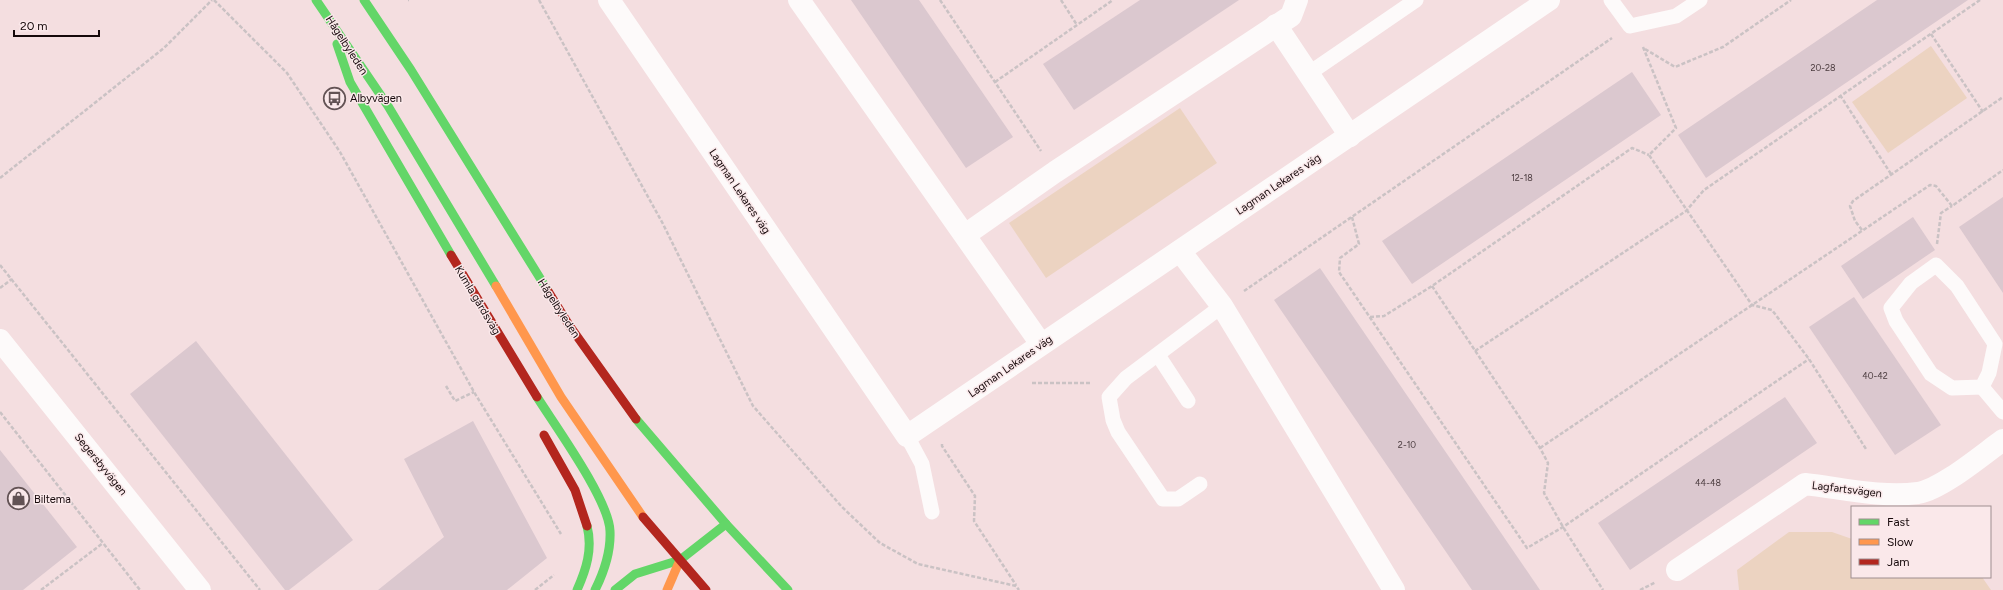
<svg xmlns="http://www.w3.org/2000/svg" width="2003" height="590" font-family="Figtree,sans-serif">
  <rect width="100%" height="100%" fill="#f4dee0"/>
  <!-- green -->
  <g fill="#ecd3c1">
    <polygon points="1931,46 1967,98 1888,153 1852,102"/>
    <polygon points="1180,108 1217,163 1046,278 1009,223"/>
    <polygon points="1789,532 1832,532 1852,539 1852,577 1982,577 1991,590 1739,590 1737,570"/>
  </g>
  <!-- building -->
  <g fill="#dbc8cf">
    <polygon points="851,0 919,0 1013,137 966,168"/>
    <polygon points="1140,0 1239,0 1074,110 1043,64"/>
    <polygon points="1877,0 1968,0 1706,178 1678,135"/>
    <polygon points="1632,72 1661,115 1412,284 1382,241"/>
    <polygon points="2003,197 2003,293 1959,227"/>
    <polygon points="1913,217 1935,250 1863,299 1841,266"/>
    <polygon points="1320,268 1540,590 1472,590 1274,300"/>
    <polygon points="1854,297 1941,425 1895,455 1809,327"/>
    <polygon points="196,341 353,540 289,590 285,590 130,394"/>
    <polygon points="1785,397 1817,443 1630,570 1598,523"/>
    <polygon points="473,421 547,558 507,590 378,590 444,537 404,459"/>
    <polygon points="0,450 77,547 23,590 0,590"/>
  </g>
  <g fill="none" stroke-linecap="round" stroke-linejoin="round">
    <!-- path -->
    <g stroke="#cac2c4" stroke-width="2.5" stroke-dasharray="4 2" stroke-linecap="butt">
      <polyline points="214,0 287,73 340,152 474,392 561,534"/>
      <polyline points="408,0 409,0"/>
      <polyline points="539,0 663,224 753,406 842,507 880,543 918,564 1016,586 1019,590"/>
      <polyline points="940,0 1041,151"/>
      <polyline points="1061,0 1077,25"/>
      <polyline points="1931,34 1983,112"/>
      <polyline points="1643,47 1676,128 1649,155 1752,305 1772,310 1809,359 1866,449"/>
      <polyline points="1645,49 1675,67 1723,47 1791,0"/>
      <polyline points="995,82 1113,0"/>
      <polyline points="1840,95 1891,174"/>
      <polyline points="0,178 164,48 212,0"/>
      <polyline points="1352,217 1359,244 1340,258 1339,272 1527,548 1563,527 1809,359"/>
      <polyline points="1862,230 1855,221 1850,206 1853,201 2003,97"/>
      <polyline points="1937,244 1941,213 1952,206"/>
      <polyline points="0,265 260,590"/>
      <polyline points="1432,286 1540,448 1548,463 1544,493 1563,527 1603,590"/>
      <polyline points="0,288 12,279"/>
      <polyline points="1244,291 1612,38"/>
      <polyline points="1370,317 1384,316 1432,286 1632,148 1649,155"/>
      <polyline points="1475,351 1686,211 1704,190 1980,0"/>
      <polyline points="1032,383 1091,383"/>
      <polyline points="446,386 455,401 474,392"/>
      <polyline points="0,412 140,590"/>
      <polyline points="942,444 942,446 975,496 974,521 1016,585"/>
      <polyline points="1540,448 1930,185 1936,186 1952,206 2003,170"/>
      <polyline points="41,590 103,543"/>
      <polyline points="535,590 554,575"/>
      <polyline points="1640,590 1656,582"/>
    </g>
    <!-- lane -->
    <g stroke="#fdfafa" stroke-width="15">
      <polyline points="1611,0 1630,26 1676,16 1700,0"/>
      <polyline points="1308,74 1416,0"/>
      <polygon points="1936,265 1957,286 1995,344 1989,373 1982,387 1952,388 1931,374 1896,321 1891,308 1911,283"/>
      <polyline points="1158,355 1188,401"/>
      <polyline points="1982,387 2003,412"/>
      <polyline points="907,436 922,464 932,512"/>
      <polyline points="1200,484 1178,499 1163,499 1118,432 1113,420 1109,397 1126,378 1222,306"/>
    </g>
    <!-- street -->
    <g stroke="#fdfafa" stroke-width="22">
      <polyline points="609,0 907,436 1549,0"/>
      <polyline points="799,0 1041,344"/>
      <polyline points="1276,25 1350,136"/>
      <polyline points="965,235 1055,172 1291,16 1297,0"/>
      <polyline points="1180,251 1222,306 1394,590"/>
      <polyline points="0,340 200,590"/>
      <path d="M1677,570l128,-86c36,4 77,14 113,9 24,-4 64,-38 85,-53"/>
    </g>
    <!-- fast -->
    <g stroke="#63d668" stroke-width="9">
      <polyline points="316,0 388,106 496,286"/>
      <polyline points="364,0 411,70 548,291"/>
      <polyline points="337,44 350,82 451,255"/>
      <path d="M537,397c19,30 72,103 73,134 1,21 -6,41 -15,59"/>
      <polyline points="636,419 726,524 788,590"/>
      <path d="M577,590c9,-20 16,-41 10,-64"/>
      <polyline points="615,590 635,574 680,560 726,524"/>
    </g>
    <!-- slow -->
    <g stroke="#ff974d" stroke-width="9">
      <polyline points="496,286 561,397 643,517"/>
      <polyline points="667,590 680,560"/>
    </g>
    <!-- jam -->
    <g stroke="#b3261e" stroke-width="9">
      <polyline points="451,255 537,397"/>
      <polyline points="548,291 569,325 636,419"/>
      <polyline points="544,435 575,490 587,526"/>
      <polyline points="643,517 706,590"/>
    </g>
  </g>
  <!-- icons -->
  <defs>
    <symbol id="bus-ring" viewBox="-11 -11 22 22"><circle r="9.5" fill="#fae8ea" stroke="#635355" stroke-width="1.5"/><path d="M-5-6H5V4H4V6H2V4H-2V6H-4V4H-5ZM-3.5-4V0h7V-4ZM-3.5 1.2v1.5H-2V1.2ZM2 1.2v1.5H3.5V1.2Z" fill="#635355"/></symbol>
    <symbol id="shop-ring" viewBox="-11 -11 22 22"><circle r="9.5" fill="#fae8ea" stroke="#635355" stroke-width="1.5"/><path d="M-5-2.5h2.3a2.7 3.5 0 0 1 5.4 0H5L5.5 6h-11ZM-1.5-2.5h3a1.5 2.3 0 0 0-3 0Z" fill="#635355"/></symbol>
  </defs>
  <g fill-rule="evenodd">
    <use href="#bus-ring" x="322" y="86" width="25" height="25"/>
    <use href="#shop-ring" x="6" y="486" width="25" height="25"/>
  </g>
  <g text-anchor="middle" stroke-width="3" stroke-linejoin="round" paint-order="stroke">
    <!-- number labels -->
    <g font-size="9" fill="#48393c">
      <text x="1823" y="71">20-28</text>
      <text x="1522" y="181">12-18</text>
      <text x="1875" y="379">40-42</text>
      <text x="1407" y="448">2-10</text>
      <text x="1708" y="486">44-48</text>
    </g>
    <!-- street labels -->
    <g font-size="11" fill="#15080a" stroke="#fae8ea">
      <text transform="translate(347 45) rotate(57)" y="4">Hågelbyleden</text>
      <text transform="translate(1278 184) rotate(-34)" y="4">Lagman Lekares väg</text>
      <text transform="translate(740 191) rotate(56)" y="4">Lagman Lekares väg</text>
      <text transform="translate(478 300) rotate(59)" y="4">Kumla gårdsväg</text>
      <text transform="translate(559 308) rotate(57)" y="4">Hågelbyleden</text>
      <text transform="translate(1010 366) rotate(-35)" y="4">Lagman Lekares väg</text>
      <text transform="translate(101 464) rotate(51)" y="4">Segersbyvägen</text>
      <text transform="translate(1847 489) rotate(7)" y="4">Lagfartsvägen</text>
    </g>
    <!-- poi labels -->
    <g font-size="11" fill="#15080a" stroke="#fae8ea" text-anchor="start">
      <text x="350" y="102">Albyvägen</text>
      <text x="34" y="503">Biltema</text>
    </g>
  </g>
  <!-- legend -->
  <rect x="1851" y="506" width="140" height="72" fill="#fae8ea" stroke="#9e8e90"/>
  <rect x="1859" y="519" width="20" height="6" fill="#63d668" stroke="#9e8e90"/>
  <text x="1887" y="526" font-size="12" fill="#15080a">Fast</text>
  <rect x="1859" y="539" width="20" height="6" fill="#ff974d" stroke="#9e8e90"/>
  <text x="1887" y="546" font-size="12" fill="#15080a">Slow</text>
  <rect x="1859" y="559" width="20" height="6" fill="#b3261e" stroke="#9e8e90"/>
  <text x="1887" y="566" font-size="12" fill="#15080a">Jam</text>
  <!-- scale -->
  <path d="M14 30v6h85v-6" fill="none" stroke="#15080a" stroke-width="2"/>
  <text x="20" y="30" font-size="12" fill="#15080a" stroke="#fae8ea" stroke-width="3" paint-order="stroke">20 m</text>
</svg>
